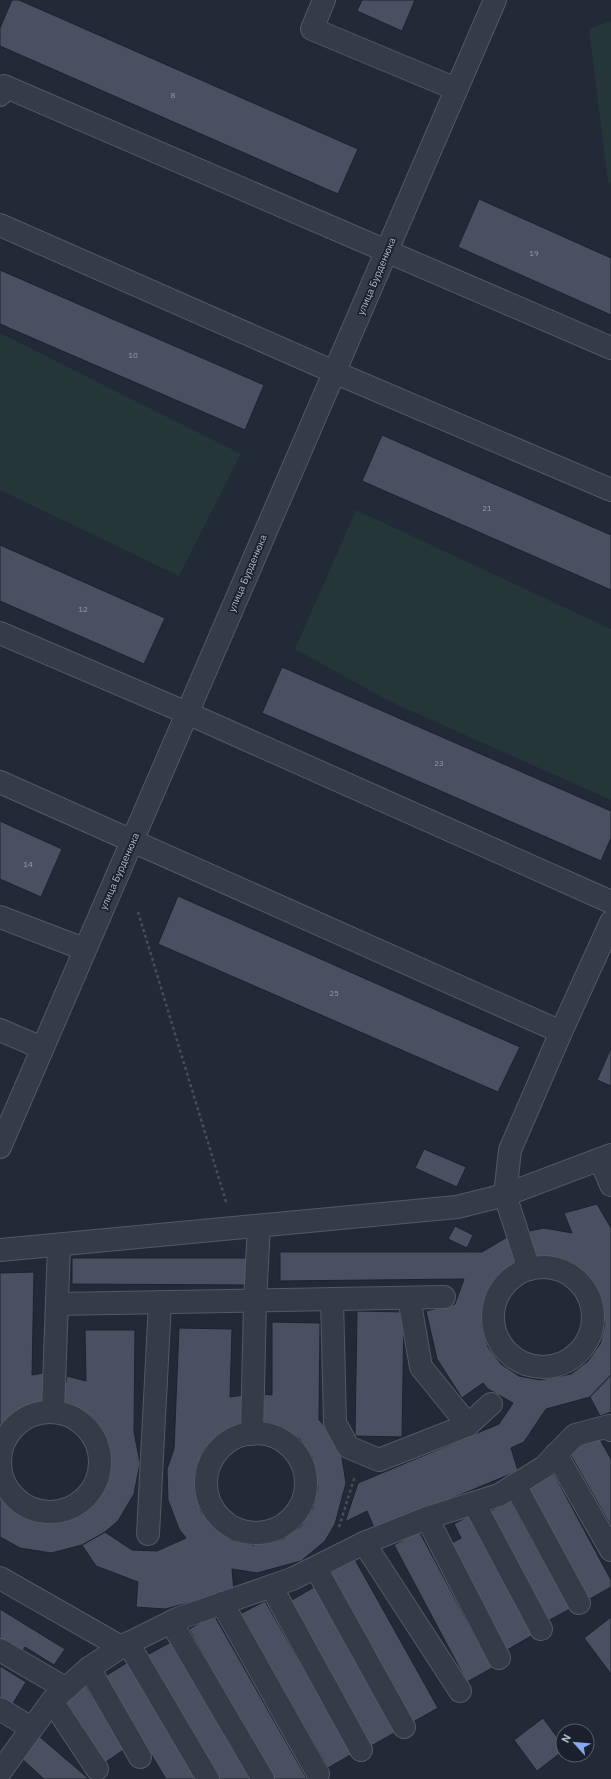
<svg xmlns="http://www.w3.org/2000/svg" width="611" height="1779" font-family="'IBM Plex Sans',sans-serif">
  <rect width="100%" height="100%" fill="#222937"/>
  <!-- green -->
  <g fill="#253639">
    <polygon points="611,21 611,184 608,182 589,29"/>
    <polygon points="0,333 241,454 179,576 0,490"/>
    <polygon points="356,510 611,629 611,800 389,701 295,649"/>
  </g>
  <!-- building -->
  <g fill="#485061" stroke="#1d232e">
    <polygon points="12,0 19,0 358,149 338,194 0,46 0,28"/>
    <polygon points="362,0 415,0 402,31 357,11"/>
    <polygon points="479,199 611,258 611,315 458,247"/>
    <polygon points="0,270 264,385 245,430 0,324"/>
    <polygon points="382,435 611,535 611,590 362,481"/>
    <polygon points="0,545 165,618 144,664 0,601"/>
    <polygon points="282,667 611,811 611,838 601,861 262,713"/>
    <polygon points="0,821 62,849 41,897 0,879"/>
    <polygon points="178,896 520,1047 498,1092 158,944"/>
    <polygon points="611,1048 611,1086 597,1080"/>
    <polygon points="424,1149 466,1167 457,1187 415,1168"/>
    <polygon points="597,1204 611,1228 611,1375 590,1397 546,1409 524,1442 511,1448 518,1471 375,1530 367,1511 345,1522 358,1483 499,1424 513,1403 488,1389 483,1383 462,1398 437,1359 426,1311 455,1304 464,1279 280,1281 280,1252 482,1252 509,1236 518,1263 508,1269 493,1284 483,1305 482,1326 488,1347 501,1364 519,1376 540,1380 571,1374 588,1361 600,1344 605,1323 599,1292 587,1275 569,1262 548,1257 532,1259 529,1231 544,1228 572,1233 564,1213"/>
    <polygon points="455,1226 473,1235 467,1248 448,1239"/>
    <polygon points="72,1258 247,1258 247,1285 72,1284"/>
    <polygon points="34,1272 32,1375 49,1372 48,1401 34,1403 14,1412 0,1426 0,1273"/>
    <polygon points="357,1311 404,1312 402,1437 355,1436"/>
    <polygon points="272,1322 320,1323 319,1420 334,1436 341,1452 346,1483 335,1524 325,1541 301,1561 257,1573 232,1569 234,1591 165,1609 136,1607 138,1582 96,1566 82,1545 105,1532 132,1550 157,1551 186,1538 179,1529 168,1500 167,1469 174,1449 179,1328 232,1329 230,1397 244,1395 246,1423 240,1424 221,1433 205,1448 196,1469 195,1491 201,1512 214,1528 232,1540 253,1545 283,1539 301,1526 313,1508 318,1487 312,1457 300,1439 282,1427 261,1422 265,1394 272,1395"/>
    <polygon points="85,1330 135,1330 134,1432 140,1463 134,1494 118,1521 105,1532 82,1545 51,1553 20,1548 0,1537 0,1495 8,1506 26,1518 47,1523 77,1516 94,1504 106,1486 110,1465 105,1435 93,1418 75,1406 62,1402 67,1376 86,1381"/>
    <polygon points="611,1375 611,1412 600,1416 590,1397"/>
    <polygon points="598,1436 611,1459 611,1526 569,1452"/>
    <polygon points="554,1474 611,1580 611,1587 588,1600 529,1488"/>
    <polygon points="510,1500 570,1609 546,1622 487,1513"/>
    <polygon points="470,1515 533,1635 507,1650 450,1544 461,1538 454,1524"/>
    <polygon points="419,1531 492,1668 467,1682 394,1545"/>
    <polygon points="353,1556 438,1708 413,1722 328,1570"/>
    <polygon points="316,1586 396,1732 371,1746 290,1601"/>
    <polygon points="265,1601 352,1754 328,1768 240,1614"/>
    <polygon points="0,1609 65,1649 54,1665 25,1647 19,1657 0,1646"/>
    <polygon points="214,1615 307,1779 273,1779 189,1629"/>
    <polygon points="611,1617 611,1674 584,1638"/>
    <polygon points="173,1641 252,1779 218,1779 147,1655"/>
    <polygon points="128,1662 198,1779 166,1779 104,1677"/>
    <polygon points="0,1666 26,1682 12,1705 0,1697"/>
    <polygon points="85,1685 125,1749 103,1764 62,1700"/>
    <polygon points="543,1718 563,1745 563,1751 537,1771 514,1740"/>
    <polygon points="40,1737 89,1779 44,1779 21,1758"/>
  </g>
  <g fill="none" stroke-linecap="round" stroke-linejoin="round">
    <defs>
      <g id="minor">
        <polyline points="324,0 312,29 456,89"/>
        <polyline points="0,95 4,86 611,348"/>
        <polyline points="0,225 334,372 611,490"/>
        <polyline points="0,633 187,713 611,902"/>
        <polyline points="0,782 561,1032"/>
        <polyline points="0,917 84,949"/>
        <polyline points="0,1030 42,1048"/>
        <polyline points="0,1147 495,0"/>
        <polyline points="600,1159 611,1185"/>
        <polyline points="0,1250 457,1207 505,1195 611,1155"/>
        <circle cx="543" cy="1317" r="50"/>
        <polyline points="529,1269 505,1195 510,1150 561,1032 611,922"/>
        <polyline points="409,1298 421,1367 468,1425"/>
        <polyline points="332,1299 335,1423 348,1447 379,1460 468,1425 491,1404"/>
        <polyline points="57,1304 444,1297"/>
        <polyline points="53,1412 59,1245"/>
        <circle cx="50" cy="1462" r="50"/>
        <circle cx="256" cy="1483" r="50"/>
        <polyline points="252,1434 255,1301 259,1226"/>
        <polyline points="556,1454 611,1550"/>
        <polyline points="515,1485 579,1603"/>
        <polyline points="474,1503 541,1629"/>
        <polyline points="427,1518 499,1658"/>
        <polyline points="148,1534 160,1302"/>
        <polyline points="364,1543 460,1691"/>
        <polyline points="316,1568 404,1727"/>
        <polyline points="0,1578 121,1647"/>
        <polyline points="271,1586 361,1750"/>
        <polyline points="222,1603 318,1774"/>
        <polyline points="171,1622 263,1779"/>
        <polyline points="128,1643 208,1779"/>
        <polyline points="0,1650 65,1688"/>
        <polyline points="89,1668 140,1757"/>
        <polyline points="52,1701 97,1769"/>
        <polyline points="0,1709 31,1728"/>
        <polyline points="0,1772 52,1701 89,1668 121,1647 177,1619 292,1579 364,1543 427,1518 499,1495 544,1467 575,1435 609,1426 611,1430"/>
      </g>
    </defs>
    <!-- minor casing -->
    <use href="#minor" stroke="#535965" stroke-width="24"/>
    <!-- path -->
    <g stroke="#425155" stroke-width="2.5" stroke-dasharray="3 3" stroke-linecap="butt">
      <polyline points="138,912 227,1205"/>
      <polyline points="339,1527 355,1476"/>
    </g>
    <!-- minor -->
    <use href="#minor" stroke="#353c48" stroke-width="22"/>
  </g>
  <g text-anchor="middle" stroke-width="3.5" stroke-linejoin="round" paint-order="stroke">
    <!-- number labels -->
    <g font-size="8" fill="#969cab">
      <text x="173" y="98">8</text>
      <text x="534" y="256">19</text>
      <text x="133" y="358">10</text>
      <text x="487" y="511">21</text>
      <text x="83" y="612">12</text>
      <text x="439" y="766">23</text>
      <text x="28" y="867">14</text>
      <text x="334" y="996">25</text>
    </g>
    <!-- street labels -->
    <g font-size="10" fill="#b0b6c4" stroke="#1b212c">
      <text transform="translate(376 276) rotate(-67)" y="4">улица Бурденюка</text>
      <text transform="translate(247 573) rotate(-67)" y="4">улица Бурденюка</text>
      <text transform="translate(119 871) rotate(-66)" y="4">улица Бурденюка</text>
    </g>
  </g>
  <!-- north arrow -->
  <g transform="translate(575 1743) rotate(297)"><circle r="19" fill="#1b212c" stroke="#575d69"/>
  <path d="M0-3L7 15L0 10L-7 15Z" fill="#88a9f0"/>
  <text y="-6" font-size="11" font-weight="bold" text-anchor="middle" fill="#b0b6c4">N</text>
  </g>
</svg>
